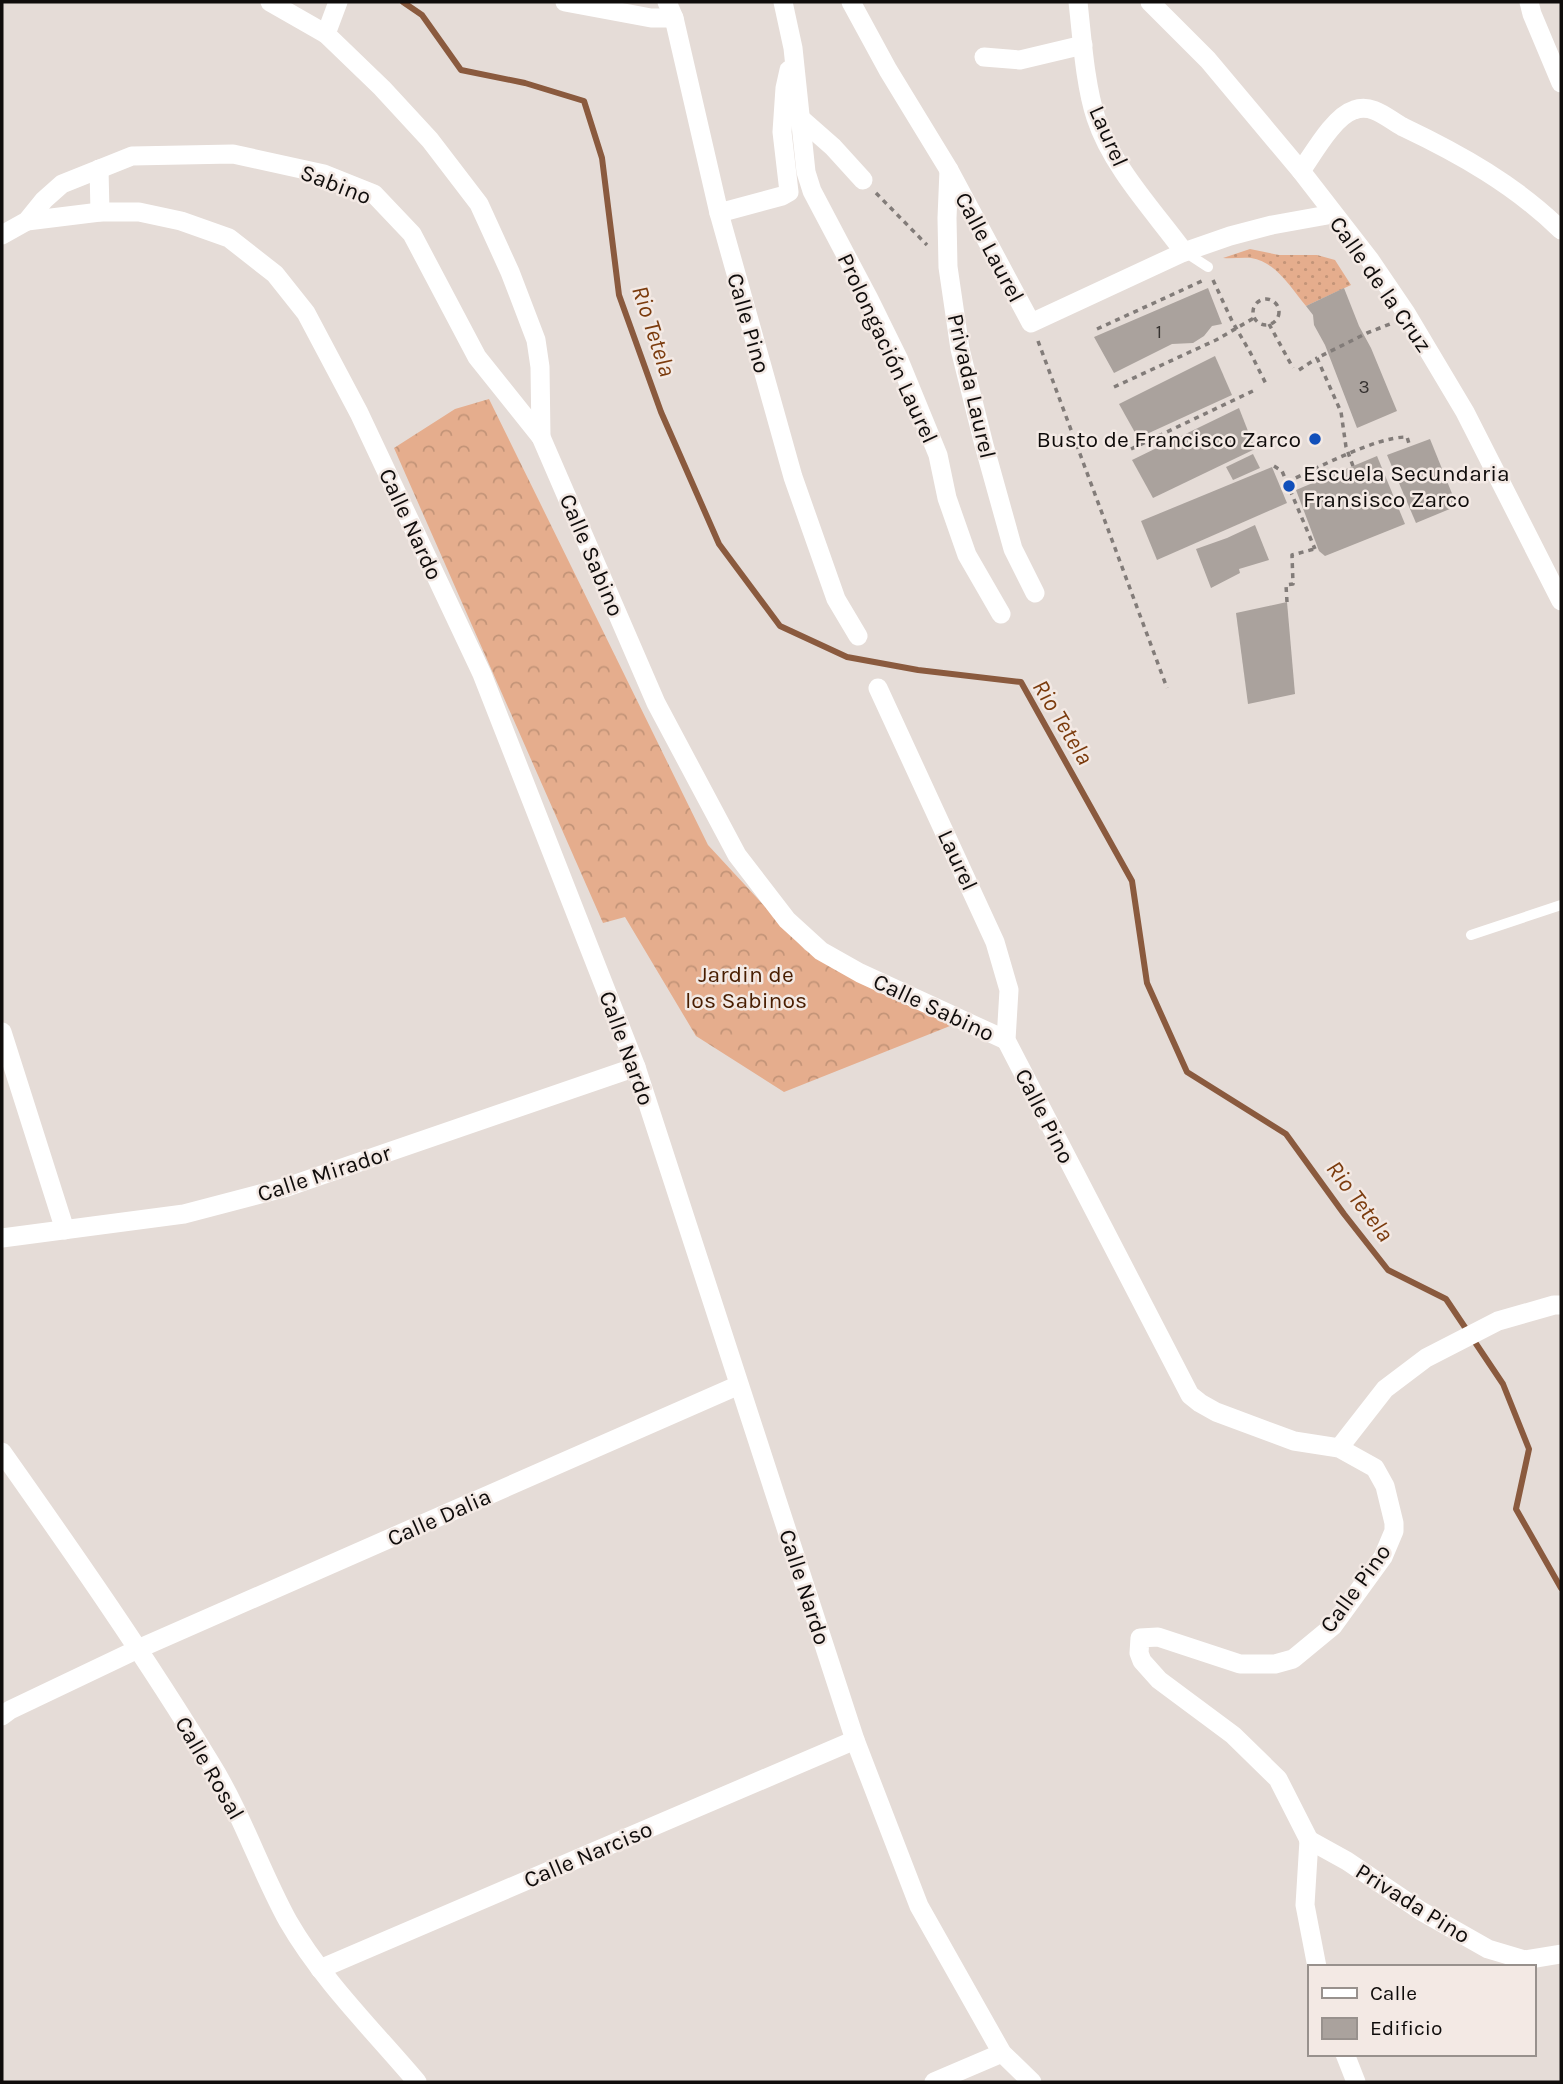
<svg xmlns="http://www.w3.org/2000/svg" width="1563" height="2084" font-family="Karla,sans-serif">
  <defs>
    <pattern id="grass-dots" width="8" height="8" patternUnits="userSpaceOnUse" patternTransform="scale(1.75)"><rect width="8" height="8" fill="#e5ad8d"/><path d="M2 2h.1M6 6h.1" fill="none" stroke="#c39478" stroke-width="1.8" stroke-linecap="round"/></pattern>
    <pattern id="forest-crowns" width="20" height="18" patternUnits="userSpaceOnUse" patternTransform="scale(1.75)"><rect width="20" height="18" fill="#e5ad8d"/><path d="M2 6a3 3 0 1 1 6 0M12 15a3 3 0 1 1 6 0" fill="none" stroke="#c39478"/></pattern>
  </defs>
  <rect width="100%" height="100%" fill="#e5dcd7"/>
  <!-- grass -->
  <path fill="url(#grass-dots)" d="M1250,249l29,6h38l18,5 16,25 -45,21c-15,-18 -31,-45 -55,-48 -9,-1 -19,1 -28,0z"/>
  <!-- forest -->
  <polygon fill="url(#forest-crowns)" points="489,399 708,845 805,950 955,1024 784,1092 696,1036 625,917 603,923 394,448 455,409"/>
  <g fill="none" stroke-linecap="round" stroke-linejoin="round">
    <!-- stream -->
    <polyline stroke="#8a5a3e" stroke-width="6" points="403,2 422,15 461,70 525,83 584,101 602,158 619,295 661,412 719,544 780,626 847,657 918,670 1021,682 1132,881 1147,983 1187,1072 1286,1134 1344,1214 1388,1270 1446,1299 1503,1384 1529,1449 1516,1509 1561,1588"/>
  </g>
  <!-- building -->
  <g fill="#aaa29d">
    <polygon points="1208,288 1222,324 1212,326 1204,336 1193,343 1172,344 1114,373 1094,337"/>
    <polygon points="1344,288 1359,326 1371,348 1397,411 1357,428 1325,345 1314,325 1313,315 1306,306"/>
    <polygon points="1215,356 1232,395 1138,438 1119,404"/>
    <polygon points="1239,408 1255,449 1153,498 1132,460"/>
    <polygon points="1430,439 1457,506 1416,523 1387,455"/>
    <polygon points="1253,454 1260,468 1233,480 1226,467"/>
    <polygon points="1377,456 1405,524 1325,556 1319,551 1296,490"/>
    <polygon points="1272,467 1287,503 1157,560 1141,521"/>
    <polygon points="1255,525 1269,560 1239,569 1240,573 1211,588 1196,549 1227,538"/>
    <polygon points="1287,602 1295,694 1248,704 1236,613"/>
  </g>
  <g fill="none" stroke-linecap="round" stroke-linejoin="round">
    <!-- path -->
    <g stroke="#827c79" stroke-width="3.5" stroke-dasharray="5 5" stroke-linecap="butt">
      <polyline points="876,193 927,245"/>
      <polyline points="1213,280 1232,321 1250,352 1266,384"/>
      <circle cx="1266" cy="312" r="13"/>
      <polyline points="1269,324 1293,368"/>
      <polyline points="1097,329 1202,281"/>
      <polyline points="1038,341 1167,688"/>
      <polyline points="1299,370 1317,358"/>
      <polyline points="1114,387 1216,340 1254,318"/>
      <polyline points="1131,449 1255,390"/>
      <polyline points="1274,466 1282,471 1315,549"/>
      <polyline points="1353,466 1346,447 1341,412 1317,358 1367,333 1390,324"/>
      <path d="M1287,482c31,-14 88,-45 120,-45l3,10"/>
      <polyline points="1287,602 1286,585 1293,584 1292,555 1318,548"/>
    </g>
    <!-- service -->
    <g stroke="#fff" stroke-width="10">
      <polyline points="1185,252 1208,267"/>
      <polyline points="1471,935 1561,905"/>
    </g>
    <!-- minor -->
    <g stroke="#fff" stroke-width="19">
      <polyline points="270,2 326,34 382,88 430,140 479,204 510,272 536,340 540,367 541,437 656,703 737,855 787,920 821,951 860,973 1006,1040"/>
      <polyline points="565,2 651,18 674,18"/>
      <polyline points="667,2 674,18 719,213 793,477 836,599 858,636"/>
      <polyline points="783,2 793,48 806,172 812,191 869,299 899,360 938,455 947,498 967,555 1001,614"/>
      <polyline points="851,2 888,70 949,170 1031,323 1184,252 1230,236 1272,225 1333,214"/>
      <path d="M1078,2c4,35 7,83 18,116 16,49 58,93 88,134"/>
      <polyline points="1150,2 1208,60 1301,171 1370,260 1406,313 1465,412 1561,601"/>
      <polyline points="1529,2 1532,14 1561,83"/>
      <polyline points="326,34 338,2"/>
      <polyline points="984,57 1020,60 1083,45"/>
      <polyline points="800,118 833,147 863,180"/>
      <polyline points="99,169 100,212"/>
      <polyline points="949,170 947,218 948,267 960,349 984,445 1013,549 1035,593"/>
      <path d="M1301,171c12,-17 33,-55 53,-61 19,-7 34,9 49,17 57,27 112,58 158,103"/>
      <polyline points="719,213 782,196 789,192 782,132 785,88 789,70"/>
      <polyline points="27,221 100,212 139,212 181,221 229,238 275,274 306,313 359,413 482,674 636,1067 855,1740 919,1906 1002,2053 1032,2082"/>
      <polyline points="2,235 27,221 44,200 62,184 132,156 233,154 324,174 374,194 412,234 477,357 541,437"/>
      <polyline points="878,688 995,942 1009,990 1006,1040 1190,1395 1200,1403 1216,1412 1294,1441 1339,1448 1375,1468 1385,1486 1394,1523 1394,1531 1383,1557 1333,1626 1293,1659 1275,1664 1240,1664 1158,1637 1140,1638 1139,1653 1142,1661 1159,1680 1233,1735 1278,1779 1309,1840"/>
      <polyline points="2,1032 65,1230"/>
      <polyline points="2,1238 184,1214 287,1187 636,1067"/>
      <polyline points="1339,1448 1385,1389 1426,1358 1498,1321 1554,1305 1561,1305"/>
      <path d="M2,1452c72,102 144,205 209,312 31,50 49,106 77,157 34,59 85,109 129,161"/>
      <polyline points="2,1716 10,1710 138,1649 739,1385"/>
      <polyline points="1309,1840 1347,1861 1421,1911 1488,1949 1525,1960 1561,1954"/>
      <polyline points="1309,1840 1305,1905 1317,1967"/>
      <polyline points="320,1969 855,1740"/>
      <polyline points="1345,2054 1356,2082"/>
      <polyline points="934,2082 1002,2053"/>
    </g>
  </g>
  <!-- markers -->
  <g fill="#114fba" stroke="#f3e9e4" stroke-width="2.5">
    <circle cx="1315" cy="439" r="7"/>
    <circle cx="1289" cy="486" r="7"/>
  </g>
  <g text-anchor="middle" stroke-width="5" stroke-linejoin="round" paint-order="stroke">
    <!-- number labels -->
    <g font-size="19" fill="#363230">
      <text x="1159" y="338">1</text>
      <text x="1364" y="393">3</text>
    </g>
    <!-- street labels -->
    <g font-size="23" fill="#0f0c0b" stroke="#f3e9e4">
      <text transform="translate(1109 136) rotate(66)" y="8">Laurel</text>
      <text transform="translate(336 184) rotate(21)" y="8">Sabino</text>
      <text transform="translate(990 247) rotate(62)" y="8">Calle Laurel</text>
      <text transform="translate(1381 284) rotate(55)" y="8">Calle de la Cruz</text>
      <text transform="translate(749 323) rotate(74)" y="8">Calle Pino</text>
      <text transform="translate(888 348) rotate(65)" y="8">Prolongación Laurel</text>
      <text transform="translate(972 386) rotate(77)" y="8">Privada Laurel</text>
      <text transform="translate(411 524) rotate(65)" y="8">Calle Nardo</text>
      <text transform="translate(592 555) rotate(67)" y="8">Calle Sabino</text>
      <text transform="translate(958 860) rotate(65)" y="8">Laurel</text>
      <text transform="translate(934 1007) rotate(25)" y="8">Calle Sabino</text>
      <text transform="translate(627 1048) rotate(70)" y="8">Calle Nardo</text>
      <text transform="translate(1045 1116) rotate(63)" y="8">Calle Pino</text>
      <text transform="translate(324 1173) rotate(-18)" y="8">Calle Mirador</text>
      <text transform="translate(439 1517) rotate(-24)" y="8">Calle Dalia</text>
      <text transform="translate(805 1587) rotate(72)" y="8">Calle Nardo</text>
      <text transform="translate(1355 1588) rotate(-54)" y="8">Calle Pino</text>
      <text transform="translate(210 1768) rotate(60)" y="8">Calle Rosal</text>
      <text transform="translate(588 1854) rotate(-23)" y="8">Calle Narciso</text>
      <text transform="translate(1413 1903) rotate(32)" y="8">Privada Pino</text>
    </g>
    <!-- poi labels -->
    <g font-size="23" fill="#0f0c0b" stroke="#f3e9e4" text-anchor="end">
      <text x="1301" y="447">Busto de Francisco Zarco</text>
      <text x="1303" y="481" text-anchor="start">Escuela Secundaria<tspan x="1303" dy="26">Fransisco Zarco</tspan></text>
    </g>
    <!-- park labels -->
    <g font-size="23" fill="#481d00" stroke="#f3e9e4">
      <text x="746" y="982">Jardin de<tspan x="746" dy="26">los Sabinos</tspan></text>
    </g>
    <!-- water labels -->
    <g font-size="24" font-style="italic" fill="#7b3b0d" stroke="#f3e9e4">
      <text transform="translate(654 331) rotate(72)" y="8">Rio Tetela</text>
      <text transform="translate(1063 722) rotate(59)" y="8">Rio Tetela</text>
      <text transform="translate(1360 1201) rotate(53)" y="8">Rio Tetela</text>
    </g>
  </g>
  <!-- border -->
  <rect width="1563" height="2084" fill="none" stroke="#0f0c0b" stroke-width="7"/>
  <!-- legend -->
  <rect x="1308" y="1965" width="228" height="91" fill="#f3e9e4" stroke="#98918d" stroke-width="2"/>
  <rect x="1322" y="1988" width="35" height="10" fill="#ffffff" stroke="#98918d" stroke-width="2"/>
  <text x="1370" y="2000" font-size="21" fill="#0f0c0b">Calle</text>
  <rect x="1322" y="2018" width="35" height="21" fill="#aaa29d" stroke="#98918d" stroke-width="2"/>
  <text x="1370" y="2035" font-size="21" fill="#0f0c0b">Edificio</text>
</svg>
